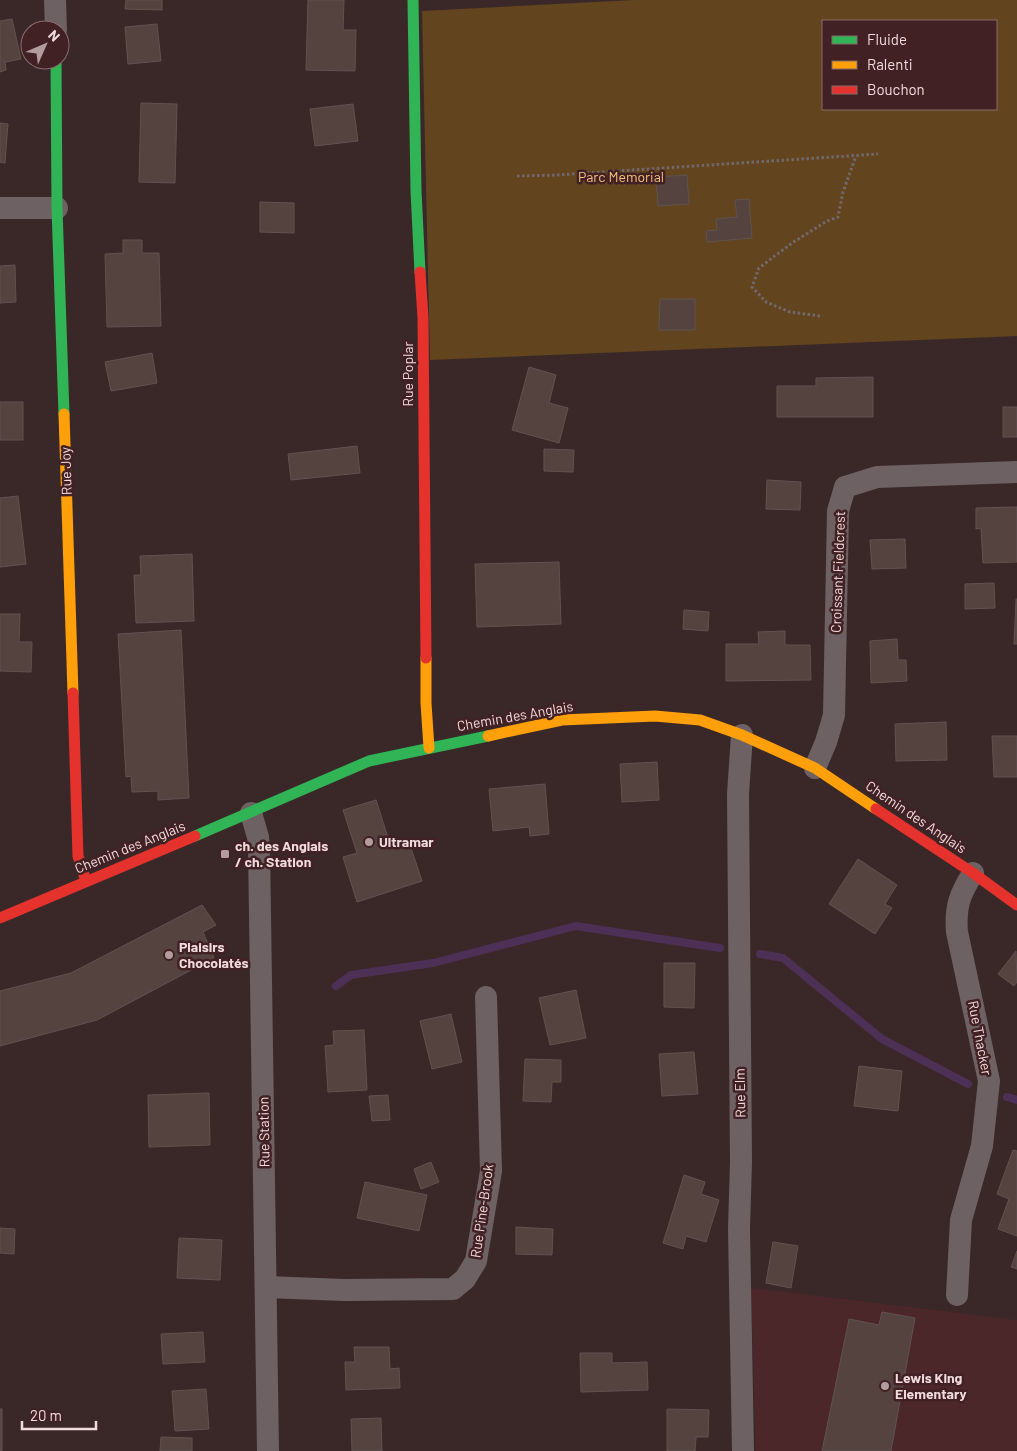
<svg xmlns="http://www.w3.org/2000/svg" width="1017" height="1451" font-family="Barlow,sans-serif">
  <rect width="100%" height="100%" fill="#3a2829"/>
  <!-- built -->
  <polygon fill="#4c272a" points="751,1288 1017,1320 1017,1451 756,1451"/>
  <!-- green -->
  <path fill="#62451f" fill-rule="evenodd" d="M634,0h383v336l-587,24 -8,-349zM823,21h173v88h-173z"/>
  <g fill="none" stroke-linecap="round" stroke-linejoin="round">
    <!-- stream -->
    <g stroke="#4d3055" stroke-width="8">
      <polyline points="760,954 783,958 882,1039 968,1084"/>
      <polyline points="336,986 351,975 433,963 576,926 720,948"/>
      <polyline points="1007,1097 1017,1100"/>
    </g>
  </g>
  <!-- building -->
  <g fill="#54433f" stroke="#615250">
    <polygon points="126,0 162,0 162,10 125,9"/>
    <polygon points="308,0 344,0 343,30 356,30 355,71 306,70"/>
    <polygon points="12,19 21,59 5,62 6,70 0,72 0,21"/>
    <polygon points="157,24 161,61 128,64 125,27"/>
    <polygon points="141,103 177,104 175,183 139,182"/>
    <polygon points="353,104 358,141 315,146 310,109"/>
    <polygon points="0,123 8,124 5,163 0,162"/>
    <polygon points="687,175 689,204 658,206 656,177"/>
    <polygon points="749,199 752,238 707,242 706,231 717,230 716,219 737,217 735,200"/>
    <polygon points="260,202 294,203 294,233 260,232"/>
    <polygon points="123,240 142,240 142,253 159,253 161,326 107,327 105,254 123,253"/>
    <polygon points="15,265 16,302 0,303 0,266"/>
    <polygon points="660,299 695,299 695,330 659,330"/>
    <polygon points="152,353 157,383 111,391 105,362"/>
    <polygon points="529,367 556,375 549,403 568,408 559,443 512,430"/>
    <polygon points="873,377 873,417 777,417 777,386 816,386 816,378"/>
    <rect x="0" y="402" width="23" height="38"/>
    <rect x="1003" y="407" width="14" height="30"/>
    <polygon points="357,446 360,473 291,480 288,454"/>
    <polygon points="544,449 574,450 573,472 544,471"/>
    <polygon points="767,480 801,482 800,510 766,509"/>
    <polygon points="18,496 26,564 0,567 0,498"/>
    <polygon points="1017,507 1017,562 983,563 981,528 976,529 976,508"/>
    <polygon points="905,539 906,568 872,569 870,540"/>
    <polygon points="192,554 194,621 136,623 134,575 141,575 140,556"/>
    <polygon points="559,562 561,624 477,627 475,564"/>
    <polygon points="994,583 995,608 965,609 965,584"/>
    <polygon points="1016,599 1017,599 1017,644 1014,644"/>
    <polygon points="684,610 709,612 708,631 683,629"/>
    <polygon points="0,614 20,614 19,642 32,642 31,672 0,671"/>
    <polygon points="181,630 189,798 158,800 158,791 132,792 131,776 126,777 118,634"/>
    <polygon points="785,631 785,645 810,645 811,680 726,681 726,644 759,644 758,632"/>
    <polygon points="897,639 898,660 906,660 907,681 871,683 870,641"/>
    <polygon points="946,722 947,760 896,761 895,724"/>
    <polygon points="992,736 1017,736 1017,777 994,777"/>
    <polygon points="657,762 659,800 622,802 620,764"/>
    <polygon points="545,784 549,834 530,836 529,827 493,831 489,789"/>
    <polygon points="376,800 390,844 408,839 422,881 357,902 343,857 357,853 343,810"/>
    <polygon points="858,859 897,885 885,904 892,908 875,934 829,904"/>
    <polygon points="202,905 216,925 203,932 214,958 97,1020 0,1046 0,991 71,973"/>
    <polygon points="1016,951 1017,982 1014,986 998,974"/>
    <polygon points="664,963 695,963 694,1008 664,1007"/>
    <polygon points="576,990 586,1038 550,1045 539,998"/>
    <polygon points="451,1014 462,1062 432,1069 420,1021"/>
    <polygon points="364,1030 367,1090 328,1092 325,1046 334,1045 333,1031"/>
    <polygon points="694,1052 698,1094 662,1096 659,1054"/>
    <polygon points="525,1059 561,1060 561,1082 552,1082 551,1102 523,1101"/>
    <polygon points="859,1066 902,1071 898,1111 854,1106"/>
    <polygon points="209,1093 210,1145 149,1147 148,1095"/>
    <polygon points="388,1095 390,1120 372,1121 369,1096"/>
    <polygon points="1013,1150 1017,1151 1017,1236 998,1229 1009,1199 997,1194"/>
    <polygon points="431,1162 439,1182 421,1189 414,1169"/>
    <polygon points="684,1175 705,1182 701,1194 719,1200 706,1242 686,1236 683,1249 663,1243"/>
    <polygon points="365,1182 427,1195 419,1231 357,1218"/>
    <polygon points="516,1227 553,1229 552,1255 516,1254"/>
    <polygon points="0,1228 15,1229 14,1254 0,1253"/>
    <polygon points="179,1238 222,1240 220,1280 177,1278"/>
    <polygon points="773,1242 798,1246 791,1288 766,1283"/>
    <polygon points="1017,1251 1017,1269 1011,1267"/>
    <polygon points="882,1312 915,1318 891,1451 822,1451 849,1319 879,1325"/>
    <polygon points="203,1332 205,1362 163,1364 161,1334"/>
    <polygon points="354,1347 389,1347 390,1369 399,1368 400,1388 346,1390 345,1362 355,1362"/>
    <polygon points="580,1353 612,1353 612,1363 647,1362 648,1390 581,1392"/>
    <polygon points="206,1389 209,1429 175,1431 172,1391"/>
    <rect x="0" y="1409" width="2" height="42"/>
    <polygon points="667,1409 709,1410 708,1437 696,1437 695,1451 667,1451"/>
    <polygon points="381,1418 382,1451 352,1451 351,1419"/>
    <polygon points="161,1437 192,1438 192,1451 160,1451"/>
  </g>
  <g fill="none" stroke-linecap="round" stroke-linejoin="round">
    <!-- path -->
    <g stroke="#72686a" stroke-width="3" stroke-dasharray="2.5 2.5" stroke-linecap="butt">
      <polyline points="517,176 557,175 878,154"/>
      <polyline points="820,316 790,312 766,302 752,287 759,268 792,243 827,221 838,217 843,192 856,156"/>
    </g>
    <!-- street -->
    <g stroke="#6d6164" stroke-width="22">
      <polyline points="55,0 56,30"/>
      <polyline points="0,208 57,208"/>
      <polyline points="742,735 738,794 741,1162 739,1229 743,1451"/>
      <polyline points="815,768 826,742 834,715 838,511 845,487 877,477 1017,472"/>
      <polyline points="251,813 258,837 259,847 268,1451"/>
      <polyline points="266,1287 344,1290 453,1289 465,1279 476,1261 491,1171 486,997"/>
      <path d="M957,1295l4,-75 21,-74 7,-65 -32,-149c-2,-26 3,-38 16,-59"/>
    </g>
    <!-- fast -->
    <g stroke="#30b455" stroke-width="11">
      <polyline points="413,0 416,191 420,272"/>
      <polyline points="56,60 57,208 64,414"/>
      <polyline points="195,836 369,761 488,736"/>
    </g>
    <!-- slow -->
    <g stroke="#ff9f0a" stroke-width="11">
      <polyline points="64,414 73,693"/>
      <polyline points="426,658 426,703 429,748"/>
      <polyline points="488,736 562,720 655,716 700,720 742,735 815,768 876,809"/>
    </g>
    <!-- jam -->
    <g stroke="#e5322d" stroke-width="11">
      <polyline points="420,272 423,318 426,658"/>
      <polyline points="73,693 78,856 86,881"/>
      <polyline points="876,809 973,873 1017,905"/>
      <polyline points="0,918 195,836"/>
    </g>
  </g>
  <!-- markers -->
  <g fill="#b29c9d" stroke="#412123" stroke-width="2">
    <circle cx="369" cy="842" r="5"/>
    <rect x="220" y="849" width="10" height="10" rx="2.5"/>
    <circle cx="169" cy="955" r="5"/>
    <circle cx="885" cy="1386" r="5"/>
  </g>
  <g text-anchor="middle" stroke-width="5" stroke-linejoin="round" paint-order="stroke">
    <!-- park labels -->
    <g font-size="14" fill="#f6c27d" stroke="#412123">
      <text x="621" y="182">Parc Memorial</text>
    </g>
    <!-- street labels -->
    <g font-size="14" fill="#f2dbdc" stroke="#412123">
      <text transform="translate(408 374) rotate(-90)" y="5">Rue Poplar</text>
      <text transform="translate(66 471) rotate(-92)" y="5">Rue Joy</text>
      <text transform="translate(838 572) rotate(-88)" y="5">Croissant Fieldcrest</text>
      <text transform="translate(515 716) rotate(-10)" y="5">Chemin des Anglais</text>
      <text transform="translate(916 817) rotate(34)" y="5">Chemin des Anglais</text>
      <text transform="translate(130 847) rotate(-22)" y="5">Chemin des Anglais</text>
      <text transform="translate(980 1038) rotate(79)" y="5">Rue Thacker</text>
      <text transform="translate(740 1093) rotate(-91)" y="5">Rue Elm</text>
      <text transform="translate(264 1132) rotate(-91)" y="5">Rue Station</text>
      <text transform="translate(482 1211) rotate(-82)" y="5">Rue Pine-Brook</text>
    </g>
    <!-- poi labels -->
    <g font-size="14" font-weight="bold" fill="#f2dbdc" stroke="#412123" text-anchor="start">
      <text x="379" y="847">Ultramar</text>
      <text x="235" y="851">ch. des Anglais<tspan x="235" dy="16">/ ch. Station</tspan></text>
      <text x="179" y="952">Plaisirs<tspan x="179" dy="16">Chocolatés</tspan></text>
      <text x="895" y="1383">Lewis King<tspan x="895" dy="16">Elementary</tspan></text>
    </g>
  </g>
  <!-- legend -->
  <rect x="822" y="20" width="175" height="90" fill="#412123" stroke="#886b6d"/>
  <rect x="832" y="36" width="25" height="8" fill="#30b455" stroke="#886b6d"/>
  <text x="867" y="45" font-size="15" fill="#f2dbdc">Fluide</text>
  <rect x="832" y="61" width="25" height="8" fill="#ff9f0a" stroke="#886b6d"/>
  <text x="867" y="70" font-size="15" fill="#f2dbdc">Ralenti</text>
  <rect x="832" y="86" width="25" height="8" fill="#e5322d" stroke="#886b6d"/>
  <text x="867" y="95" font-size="15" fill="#f2dbdc">Bouchon</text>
  <!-- north arrow -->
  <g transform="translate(45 45) rotate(45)"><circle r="24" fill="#412123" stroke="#886b6d"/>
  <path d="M0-4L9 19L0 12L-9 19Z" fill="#b29c9d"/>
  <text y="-8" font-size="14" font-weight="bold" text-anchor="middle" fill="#f2dbdc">N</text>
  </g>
  <!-- scale -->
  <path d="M22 1421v8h74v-8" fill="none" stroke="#f2dbdc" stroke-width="2.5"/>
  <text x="30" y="1421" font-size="15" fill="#f2dbdc" stroke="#412123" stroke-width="4" paint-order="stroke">20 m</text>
</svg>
